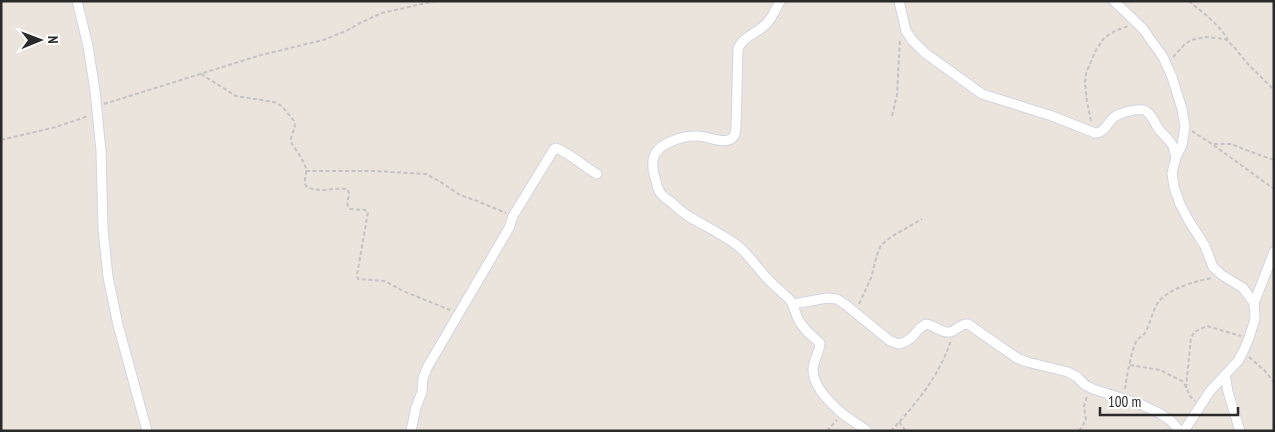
<svg xmlns="http://www.w3.org/2000/svg" width="1275" height="432" font-family="'PT Sans Narrow',sans-serif">
  <rect width="100%" height="100%" fill="#ebe4dc"/>
  <g fill="none" stroke-linecap="round" stroke-linejoin="round">
    <defs>
      <g id="minor">
        <polyline points="77,1 88,46 95,91 101,151 103,229 108,277 118,325 147,431"/>
        <path d="M780,1c-4,8 -8,18 -15,24 -9,9 -22,11 -27,24l-2,76c0,5 0,11 -5,14 -7,5 -25,-3 -33,-3 -15,-1 -45,8 -45,26 -1,6 1,13 3,19 1,5 2,10 6,14 2,2 6,5 9,7 5,5 11,10 17,14 17,10 34,18 49,29 11,9 19,21 28,31 8,9 17,16 25,24 4,6 5,12 8,19 5,10 13,16 22,24 0,9 -7,17 -7,27 0,17 19,35 31,45 7,5 16,10 23,16"/>
        <path d="M899,1l7,30 6,9 13,13 57,41 70,22 43,17c9,0 12,-9 18,-15 5,-5 27,-11 33,-7 6,4 8,11 12,17 4,6 11,11 15,18 1,3 2,8 3,11"/>
        <polyline points="1114,1 1137,23 1143,29 1163,57 1172,77 1182,109 1185,127 1182,145 1176,157 1172,173 1174,187 1180,204 1189,221 1205,246 1213,267 1222,275 1243,288 1254,303 1255,319 1249,338 1243,352 1238,361 1210,391 1184,431"/>
        <polyline points="1254,303 1274,252"/>
        <path d="M793,304l34,-6 10,1 9,6 44,36 9,3 6,-2 6,-4 9,-10 6,-4c8,1 15,9 23,8 8,-1 11,-9 19,-8l49,34 10,4 41,10 9,5 8,8 8,4 47,15 19,9 12,8 9,10"/>
        <polyline points="1225,375 1228,392 1240,431"/>
        <path d="M411,431l5,-24 6,-15 1,-14 5,-12 81,-138 4,-12 41,-67 2,-1c15,6 27,18 41,26"/>
      </g>
    </defs>
    <!-- minor casing -->
    <use href="#minor" stroke="#d2d5e1" stroke-width="11"/>
    <!-- path -->
    <g stroke="#c3c3c3" stroke-width="2" stroke-dasharray="4 2.5" stroke-linecap="butt">
      <path d="M1189,1c14,12 30,23 39,39"/>
      <polyline points="1173,57 1185,44 1191,40 1206,37 1225,39 1234,47 1247,63 1274,90"/>
      <path d="M201,74l35,22 38,6 8,4 12,15 1,5 -4,12v4c4,7 14,20 15,27 1,6 -3,11 0,17 12,8 27,1 41,3l2,4c0,5 -4,11 1,16l15,1 3,2 -11,63 1,4 27,2 18,10 47,19"/>
      <polyline points="104,104 261,55 323,40 346,31 362,22 382,13 435,1"/>
      <polyline points="892,116 897,95 900,39"/>
      <polyline points="1091,121 1087,102 1085,83 1086,73 1096,50 1104,38 1115,31 1128,26"/>
      <polyline points="1192,131 1212,144 1274,189"/>
      <polyline points="1,140 56,127 88,116"/>
      <polyline points="1214,144 1231,144 1254,153 1274,160"/>
      <polyline points="306,171 374,171 426,174 439,181 460,195 477,201 506,213"/>
      <polyline points="859,304 871,278 877,255 881,245 891,237 922,219"/>
      <polyline points="1249,357 1264,370 1274,382"/>
      <path d="M1130,365l30,5 22,11c6,6 5,14 13,20"/>
      <polyline points="1186,388 1191,338 1194,332 1207,326 1241,336"/>
      <path d="M1125,389c1,-9 7,-42 12,-49 2,-3 6,-4 8,-7 5,-9 7,-20 12,-29 9,-15 39,-23 55,-26"/>
      <polyline points="899,422 906,431"/>
      <polyline points="827,431 837,420"/>
      <path d="M891,431c25,-27 49,-56 60,-91"/>
      <polyline points="1079,431 1086,420 1084,406 1087,396"/>
    </g>
    <!-- minor -->
    <use href="#minor" stroke="#fff" stroke-width="9"/>
  </g>
  <!-- border -->
  <rect width="1275" height="432" fill="none" stroke="#2a2a2a" stroke-width="5"/>
  <!-- north arrow -->
  <g transform="translate(40 40) rotate(89)" stroke="#ffffff" stroke-width="4" paint-order="stroke">
  <path d="M0-4L9 19L0 12L-9 19Z" fill="#2a2a2a"/>
  <text y="-8" font-size="14" font-weight="bold" text-anchor="middle" fill="#2a2a2a">N</text>
  </g>
  <!-- scale -->
  <path d="M1100 407v8h138v-8" fill="none" stroke="#2a2a2a" stroke-width="2.5"/>
  <text x="1108" y="407" font-size="15" fill="#2a2a2a" stroke="#ffffff" stroke-width="4" paint-order="stroke">100 m</text>
</svg>
